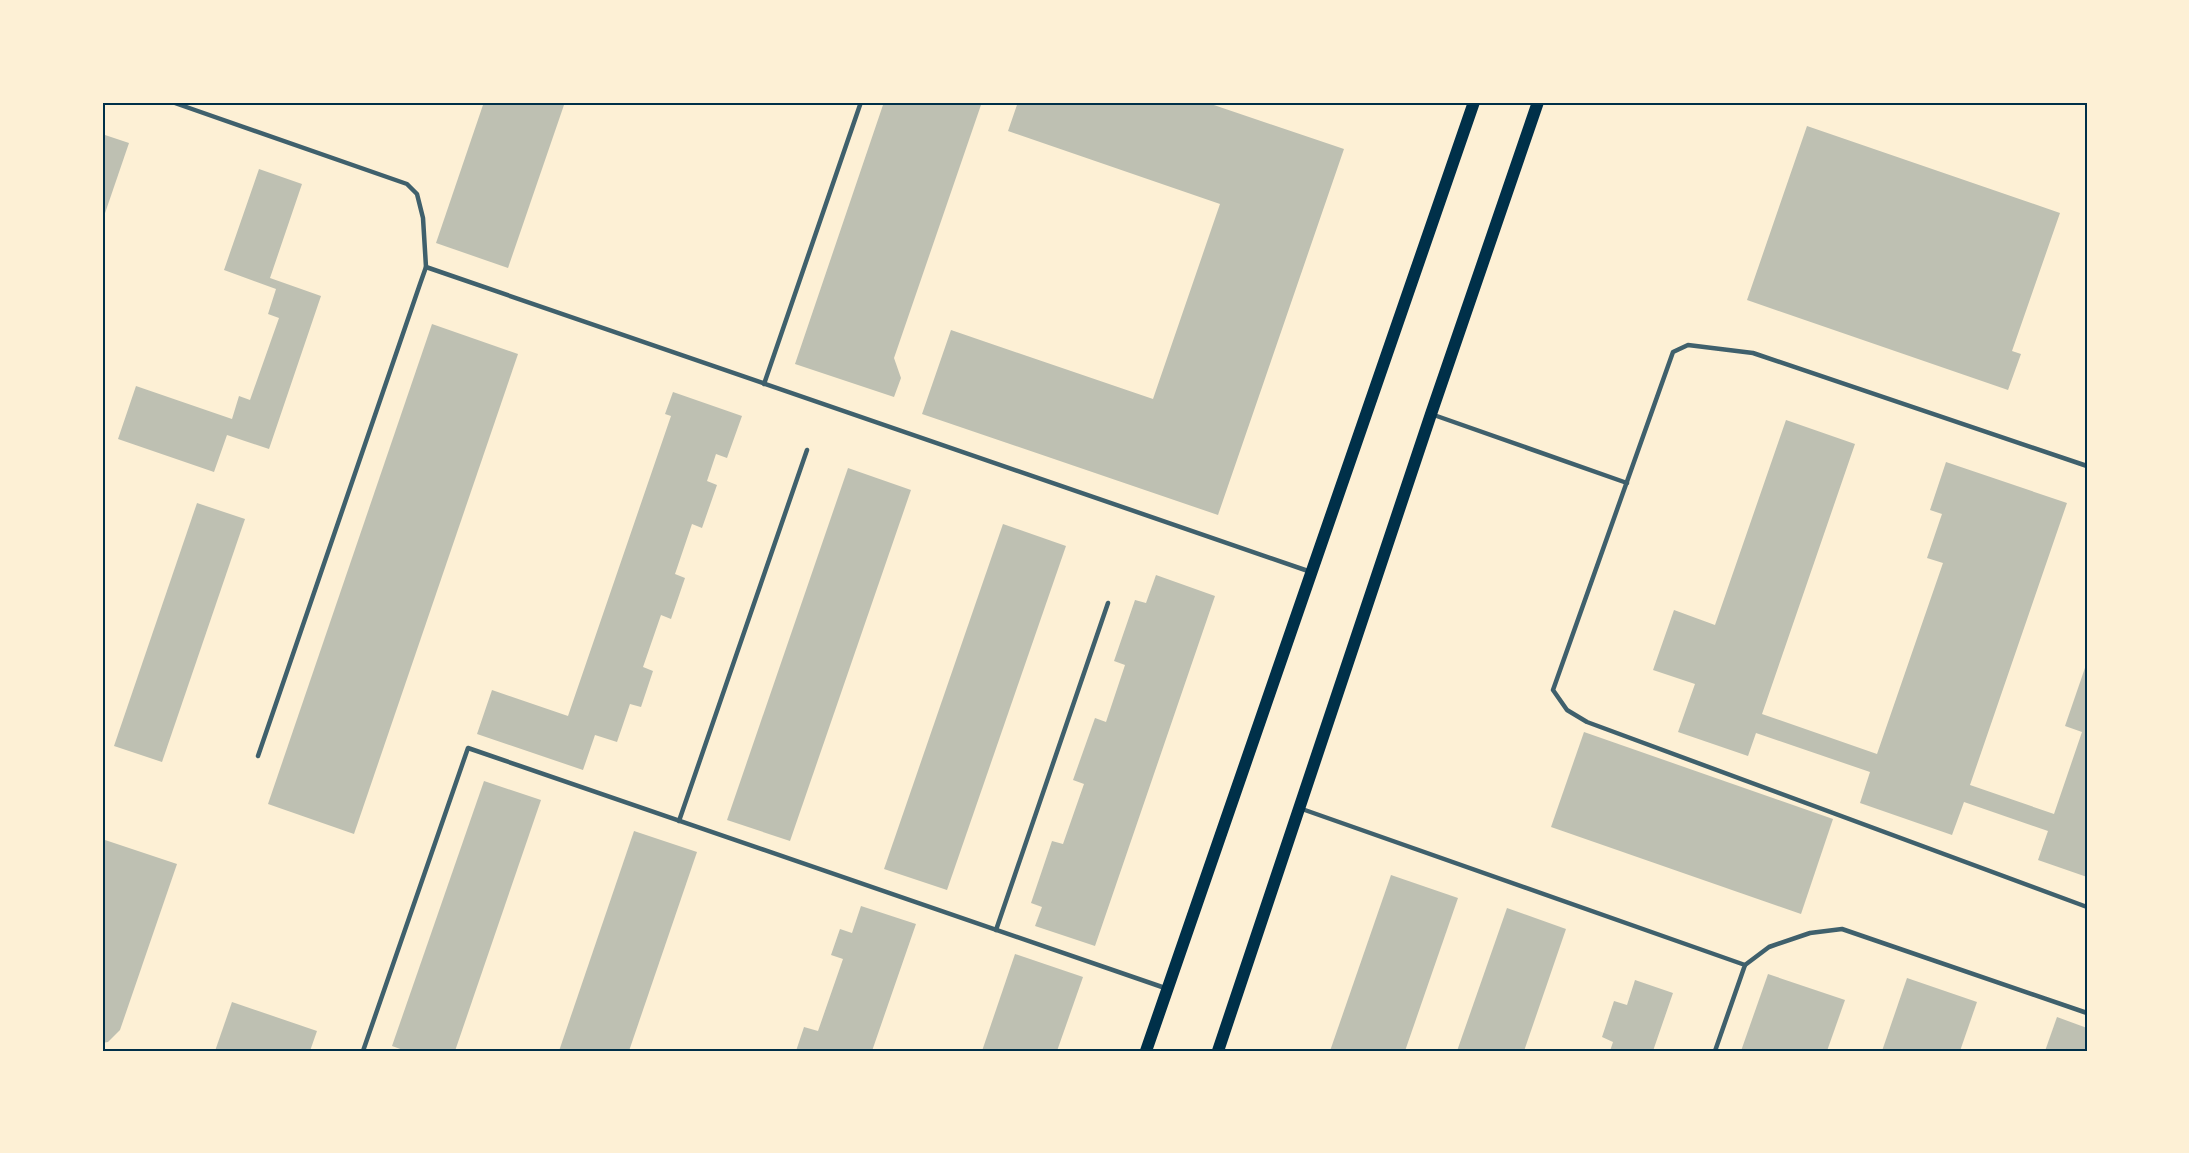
<svg xmlns="http://www.w3.org/2000/svg" width="2189" height="1153" font-family="Signika,sans-serif">
  <rect width="100%" height="100%" fill="#fdf0d5"/>
  <!-- building -->
  <g fill="#bec0b2">
    <polygon points="484,102 565,102 508,268 436,243"/>
    <polygon points="884,102 982,102 894,358 901,378 894,397 795,364"/>
    <polygon points="1018,102 1205,102 1344,149 1218,515 922,414 951,330 1153,399 1220,204 1008,131"/>
    <polygon points="1807,126 2060,213 2012,351 2021,354 2008,390 1747,300"/>
    <polygon points="102,134 129,143 102,222"/>
    <polygon points="259,169 302,184 270,278 321,296 269,449 227,435 214,472 118,439 136,386 232,419 239,396 250,400 279,318 268,314 276,289 224,270"/>
    <polygon points="432,324 518,354 354,834 268,804"/>
    <polygon points="673,392 742,416 727,458 716,454 707,481 717,485 702,528 692,524 675,574 685,578 671,619 661,615 643,667 653,671 641,707 630,704 617,742 595,735 583,770 477,734 492,690 568,716 671,416 665,414"/>
    <polygon points="1786,420 1855,444 1762,714 1877,754 1943,563 1927,558 1942,514 1930,510 1946,462 2067,503 1970,785 2054,814 2082,732 2065,726 2087,662 2087,877 2038,860 2048,831 1964,802 1952,835 1860,803 1870,772 1756,733 1748,756 1678,732 1695,684 1653,670 1674,610 1715,625"/>
    <polygon points="848,468 911,490 790,841 727,820"/>
    <polygon points="197,503 245,519 162,762 114,746"/>
    <polygon points="1003,524 1066,546 947,890 884,869"/>
    <polygon points="1156,575 1215,596 1095,946 1035,926 1042,907 1031,903 1052,841 1063,844 1084,784 1073,780 1095,718 1106,722 1125,665 1114,661 1135,600 1146,603"/>
    <polygon points="1584,732 1833,819 1801,914 1551,827"/>
    <polygon points="484,781 541,800 455,1051 406,1051 392,1046"/>
    <polygon points="634,831 697,852 629,1051 559,1051"/>
    <polygon points="102,839 177,864 120,1030 108,1042 102,1043"/>
    <polygon points="1391,875 1458,898 1405,1051 1330,1051"/>
    <polygon points="861,906 916,924 872,1051 796,1051 804,1027 818,1031 843,959 831,955 840,929 852,933"/>
    <polygon points="1507,908 1566,929 1524,1051 1457,1051"/>
    <polygon points="1015,954 1083,977 1057,1051 982,1051"/>
    <polygon points="1768,974 1845,1000 1827,1051 1741,1051"/>
    <polygon points="1907,978 1977,1002 1960,1051 1882,1051"/>
    <polygon points="1635,980 1673,993 1653,1051 1610,1051 1613,1042 1602,1037 1614,1001 1627,1005"/>
    <polygon points="232,1002 317,1031 310,1051 215,1051"/>
    <polygon points="2057,1017 2087,1028 2087,1051 2045,1051"/>
  </g>
  <g fill="none" stroke-linecap="round" stroke-linejoin="round">
    <!-- service -->
    <g stroke="#3f606c" stroke-width="4.5">
      <polyline points="172,102 407,184 417,194 423,218 426,267 420,284 258,756"/>
      <polyline points="426,267 1311,572"/>
      <polyline points="764,384 861,102"/>
      <polyline points="1431,414 1627,483"/>
      <polyline points="2087,466 1753,353 1688,345 1673,352 1553,690 1567,710 1587,722 2087,907"/>
      <polyline points="1302,809 1745,965 1715,1051"/>
      <polyline points="679,821 807,450"/>
      <polyline points="996,930 1108,603"/>
      <polyline points="1745,965 1769,947 1810,933 1842,929 2087,1013"/>
      <polyline points="363,1051 468,748 1165,988"/>
    </g>
    <!-- secondary -->
    <g stroke="#003049" stroke-width="12">
      <polyline points="1146,1051 1474,102"/>
      <polyline points="1218,1051 1431,414 1538,102"/>
    </g>
  </g>
  <!-- border -->
  <rect width="2189" height="1153" fill="none" stroke="#fdf0d5" stroke-width="207"/>
  <rect x="104" y="104" width="1982" height="946" fill="none" stroke="#003049" stroke-width="2"/>
</svg>
